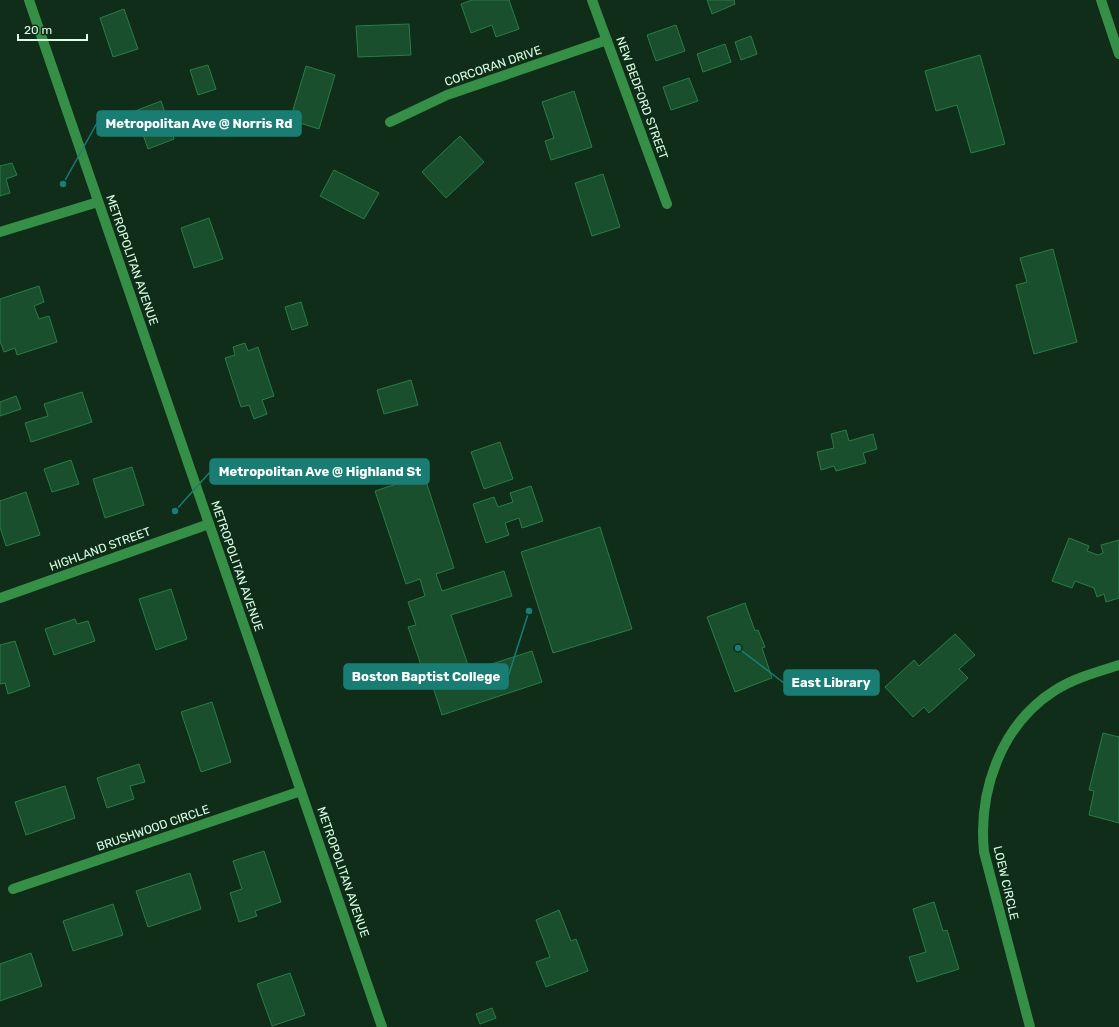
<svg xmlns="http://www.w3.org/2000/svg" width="1119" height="1027" font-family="Rubik,sans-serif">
  <rect width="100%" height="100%" fill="#0f2d18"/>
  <!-- building -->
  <g fill="#194f2c" stroke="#297d46">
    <polygon points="472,0 509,0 519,29 496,37 492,25 471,33 461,4"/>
    <polygon points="707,0 734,0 735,4 712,14"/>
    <polygon points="124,9 138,49 113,57 100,18"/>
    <polygon points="409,24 411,55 358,57 356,26"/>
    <polygon points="676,25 685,51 656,61 647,35"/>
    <polygon points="751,36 757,54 741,60 735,42"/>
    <polygon points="725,44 731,62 703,72 697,54"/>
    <polygon points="980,55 1005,144 971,153 957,105 936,111 925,71"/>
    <polygon points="208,65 216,89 198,95 190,70"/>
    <polygon points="306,66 335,75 319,129 290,120"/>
    <polygon points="689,78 698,101 671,110 663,87"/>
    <polygon points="574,91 592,147 551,160 545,141 554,138 542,102"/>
    <polygon points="161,101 174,139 148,149 135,111"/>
    <polygon points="460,136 484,162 446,198 422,172"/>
    <polygon points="12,163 17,175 6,179 10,193 0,196 0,166"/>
    <polygon points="334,170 379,193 364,219 320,196"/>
    <polygon points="603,174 620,227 592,236 575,183"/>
    <polygon points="209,218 223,259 194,268 181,228"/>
    <polygon points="1053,249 1077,342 1034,354 1016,285 1027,282 1020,258"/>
    <polygon points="39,286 44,302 34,306 39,319 49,316 57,342 17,355 15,348 4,352 0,341 0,299"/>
    <polygon points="301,302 308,325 292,330 285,307"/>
    <polygon points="245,343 248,351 258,347 274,396 262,400 267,414 254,419 249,405 241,407 225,358 235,355 233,347"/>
    <polygon points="411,380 418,405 384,414 377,390"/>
    <polygon points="82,392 92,422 31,442 25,423 48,416 44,404"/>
    <polygon points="16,396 21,409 0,416 0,402"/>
    <polygon points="846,430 849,441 873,434 877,449 863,453 866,463 836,471 834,466 821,470 817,452 834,448 831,434"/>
    <polygon points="500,442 513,479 484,489 471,452"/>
    <polygon points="71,460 79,484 52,492 44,469"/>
    <polygon points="132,467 144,505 105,518 93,479"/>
    <polygon points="424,475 454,568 436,574 442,591 504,571 512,596 451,615 470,671 532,651 542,682 442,715 432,684 438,682 432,664 422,668 408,627 416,625 408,602 425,596 420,579 406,584 375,491"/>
    <polygon points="531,486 543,521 522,528 519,518 505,523 509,535 486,543 473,504 494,497 498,507 513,502 510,493"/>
    <polygon points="26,492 40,535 6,546 0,527 0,501"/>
    <polygon points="600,527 632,629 553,653 521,552"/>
    <polygon points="1069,538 1089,546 1087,551 1098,555 1103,553 1101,545 1119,540 1119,598 1106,602 1104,594 1097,597 1094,588 1075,581 1072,588 1052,581"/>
    <polygon points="171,589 187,639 156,650 139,599"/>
    <polygon points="745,603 755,631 758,630 765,647 762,648 772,678 735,692 707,617"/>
    <polygon points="75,619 77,624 88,621 95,641 54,655 45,629"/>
    <polygon points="955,634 975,655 959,669 968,678 929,713 924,707 913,717 885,687 914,660 919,666"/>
    <polygon points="15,641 30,686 8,694 5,683 0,684 0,645"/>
    <polygon points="212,702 231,762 201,772 181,712"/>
    <polygon points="1103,733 1119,737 1119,823 1089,815 1094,791 1089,790"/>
    <polygon points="139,764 145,782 130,786 134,799 107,808 97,778"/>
    <polygon points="65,786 75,818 26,835 15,802"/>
    <polygon points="264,851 281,902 255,911 257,916 239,922 230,893 242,889 233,861"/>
    <polygon points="190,873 201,909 148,927 136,891"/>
    <polygon points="934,902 943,931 947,930 959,969 917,982 909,957 926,952 913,909"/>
    <polygon points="113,904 123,935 73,951 63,921"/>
    <polygon points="559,910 571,941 576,939 588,971 546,987 536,962 550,957 536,920"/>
    <polygon points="31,953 42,986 0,1001 0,964"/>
    <polygon points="290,973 305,1015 272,1026 257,984"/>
    <polygon points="492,1008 496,1018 480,1024 476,1014"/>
  </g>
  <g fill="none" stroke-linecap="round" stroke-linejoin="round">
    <!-- minor -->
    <g stroke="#368f46" stroke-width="10">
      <polyline points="29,0 382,1027"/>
      <polyline points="592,0 667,204"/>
      <polyline points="1101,0 1119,54"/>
      <polyline points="390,122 447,95 607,40"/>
      <polyline points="0,232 98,202"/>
      <polyline points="0,598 209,524"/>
      <polyline points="13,889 301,791"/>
      <path d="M1030,1027l-46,-175c-6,-61 17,-127 70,-161 20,-13 43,-19 65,-26"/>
    </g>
  </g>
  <g text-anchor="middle" stroke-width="4" stroke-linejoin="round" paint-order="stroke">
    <!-- street labels -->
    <g font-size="12" fill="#daffe4" stroke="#0f2d18">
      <text transform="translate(493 66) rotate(-19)" y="4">CORCORAN DRIVE</text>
      <text transform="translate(642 98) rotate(70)" y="4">NEW BEDFORD STREET</text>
      <text transform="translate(132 260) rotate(71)" y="4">METROPOLITAN AVENUE</text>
      <text transform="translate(100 549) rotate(-20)" y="4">HIGHLAND STREET</text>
      <text transform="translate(237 566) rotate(71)" y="4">METROPOLITAN AVENUE</text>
      <text transform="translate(153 828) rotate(-19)" y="4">BRUSHWOOD CIRCLE</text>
      <text transform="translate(343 872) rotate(71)" y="4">METROPOLITAN AVENUE</text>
      <text transform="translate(1006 883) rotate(77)" y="4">LOEW CIRCLE</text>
    </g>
  </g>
  <!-- callouts -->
  <path fill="none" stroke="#197d74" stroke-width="1.5" d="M63 184L97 123M175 511L210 472M529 611L508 677M738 648L784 683"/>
  <g fill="#197d74" stroke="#0f2d18" stroke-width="1.5">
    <circle cx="63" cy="184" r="4"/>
    <circle cx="175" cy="511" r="4"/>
    <circle cx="529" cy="611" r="4"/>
    <circle cx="738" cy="648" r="4"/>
  </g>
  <g fill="#197d74" stroke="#197d74" stroke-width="1.5">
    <rect x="97" y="111" width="204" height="25" rx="4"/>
    <rect x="210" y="459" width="219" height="25" rx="4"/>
    <rect x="344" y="664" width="164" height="25" rx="4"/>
    <rect x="784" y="670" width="95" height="25" rx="4"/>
  </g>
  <g font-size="13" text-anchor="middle" font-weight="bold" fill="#fff">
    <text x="199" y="128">Metropolitan Ave @ Norris Rd</text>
    <text x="320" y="476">Metropolitan Ave @ Highland St</text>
    <text x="426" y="681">Boston Baptist College</text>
    <text x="831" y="687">East Library</text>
  </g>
  <!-- scale -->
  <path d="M18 34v6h69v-6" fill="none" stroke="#daffe4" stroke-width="2"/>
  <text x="24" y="34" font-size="12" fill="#daffe4" stroke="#0f2d18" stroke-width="3" paint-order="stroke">20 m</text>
</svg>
